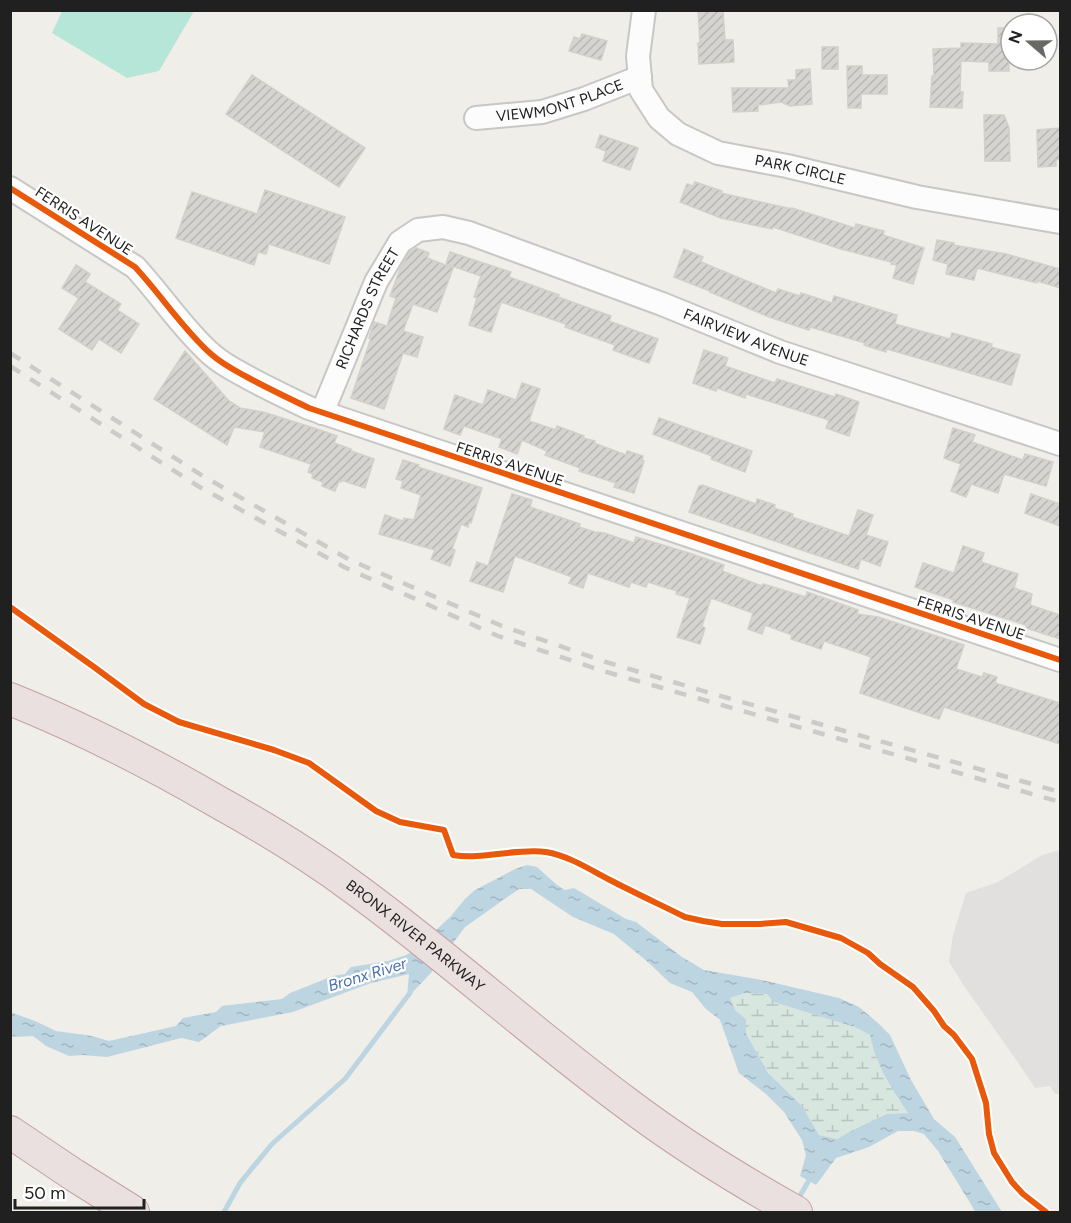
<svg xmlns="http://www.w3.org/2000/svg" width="1071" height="1223" font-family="Figtree,sans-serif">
  <defs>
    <pattern id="wetland-marsh" width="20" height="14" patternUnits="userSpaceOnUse" patternTransform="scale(1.5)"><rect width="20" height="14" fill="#d7e6df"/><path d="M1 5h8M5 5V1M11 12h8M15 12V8" fill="none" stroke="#b8c5bf"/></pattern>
    <pattern id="water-ripples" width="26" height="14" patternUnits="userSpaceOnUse" patternTransform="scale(1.5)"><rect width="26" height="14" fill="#bdd4e1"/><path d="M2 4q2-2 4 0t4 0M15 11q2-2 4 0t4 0" fill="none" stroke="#a2b6c1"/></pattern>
    <pattern id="building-hatch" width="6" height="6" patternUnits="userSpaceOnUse" patternTransform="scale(1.5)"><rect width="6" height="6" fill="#d6d4d0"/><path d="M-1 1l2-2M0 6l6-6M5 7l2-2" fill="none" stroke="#b7b6b2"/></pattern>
  </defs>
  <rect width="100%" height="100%" fill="#efeee9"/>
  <!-- wetland -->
  <path fill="url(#wetland-marsh)" d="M745,993l22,1 88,33 15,8c5,28 22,55 38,78l-23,1 -30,15 -18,10 -18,-4 -17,-29 -34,-33 -22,-41v-13l-11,-9 -5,-12z"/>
  <!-- pitch -->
  <polygon fill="#b5e6d8" points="62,11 62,10 194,11 159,71 127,78 52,33"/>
  <!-- parking -->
  <polygon fill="#e1e0de" points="1060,850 1060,1094 1055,1094 1050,1086 1035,1088 1017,1061 964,986 949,962 953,935 966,893 998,882 1042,855"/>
  <!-- water -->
  <path fill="url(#water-ripples)" fill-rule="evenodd" d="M527,865l10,2 20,18 8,5 9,-2 52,31 10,3 46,35 22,13 58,10 77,18 20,9 19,16 12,12 21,45 23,39 21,18 47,75h-27l-3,-6 -34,-55 -14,-17 -10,-3h-16l-29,16 -33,11 -20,27 -16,-9 6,-21 -4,-15 -18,-28 -18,-18 -27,-21 -19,-53 -15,-12 -13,-16 -22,-9 -21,-20 -35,-29 -41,-17 -42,-28h-12l-54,38 -35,47 -23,24 2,-24 -38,9 -78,29 -72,14 -22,16 -18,-4 -74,19 -24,-2 -14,1 -23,-10 -13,-10 -18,1 -4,-1v-23h2l22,8 21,10 36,5 17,5 67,-15 7,-8 33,-6 6,-6 60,-7 8,-6 43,-17 12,-2 6,-7 37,-6 18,-6 8,-4 37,-35 14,-17 10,-9 40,-21zM745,993l22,1 7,8 81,25 15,8c6,31 21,52 38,78l-22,1 -31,15 -18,10 -18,-4 -17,-29 -34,-33 -22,-40v-14l-11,-9 -5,-12z"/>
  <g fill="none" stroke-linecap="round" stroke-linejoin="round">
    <!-- stream -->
    <g stroke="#bdd4e1" stroke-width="5">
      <polyline points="797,1201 812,1175"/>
      <polyline points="224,1212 240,1183 272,1144 345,1079 410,993"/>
    </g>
  </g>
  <!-- building -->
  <g fill="url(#building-hatch)" stroke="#d2d0ca" stroke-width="1.5">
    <polygon points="698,10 723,10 725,40 733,40 734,62 699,64 698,43 700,43"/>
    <polygon points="998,28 1011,28 1011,47 1008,47 1009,71 989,71 989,62 961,61 960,92 963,92 962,108 930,107 932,76 934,76 933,49 961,48 961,43 998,44"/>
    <polygon points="582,34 607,41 601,60 569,51 574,37 580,39"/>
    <rect x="822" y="47" width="16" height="22"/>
    <polygon points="847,66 862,66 862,75 887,75 887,94 861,94 861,108 848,108"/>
    <polygon points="810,69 812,104 790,106 781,102 758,105 758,111 733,112 732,88 789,88 788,80 796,80 796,70"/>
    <polygon points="252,75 365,148 339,187 226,114"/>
    <polygon points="984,115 1004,115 1009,128 1010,161 985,161"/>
    <polygon points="1060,128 1060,159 1056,160 1056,166 1038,167 1037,130"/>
    <polygon points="600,135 638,148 630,170 603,161 606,151 596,147"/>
    <polygon points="695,182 722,191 721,193 792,209 792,208 855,228 856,224 884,231 883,235 924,248 913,284 893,278 897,265 891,264 891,262 841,249 773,227 772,229 721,218 680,202 687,184 693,186"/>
    <polygon points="265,190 345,217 329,264 269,244 266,254 258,252 254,265 176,238 192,192 257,214"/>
    <polygon points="937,240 954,243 953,245 1006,254 1060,269 1060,288 1038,281 1037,283 977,268 974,280 946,274 948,264 933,260"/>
    <polygon points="416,248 429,253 427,258 453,268 437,312 413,304 403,331 423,337 417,357 403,353 384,409 351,398 371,338 369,338 374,322 387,326 396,298 390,296 400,269 410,252"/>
    <polygon points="684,249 703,257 701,262 776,293 778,289 800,296 801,293 832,303 834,296 897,315 895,324 950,339 952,333 992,344 991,347 1020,355 1011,385 887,349 886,352 864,345 865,343 810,327 809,330 769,317 710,292 710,291 674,277"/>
    <polygon points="450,252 511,272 509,277 559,295 558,297 611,316 609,321 658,339 649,363 613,350 615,345 565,327 566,324 501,302 491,332 469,325 477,298 474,297 481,276 446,264"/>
    <polygon points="76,265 90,274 85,282 121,304 117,310 139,324 121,353 99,339 92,350 59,329 79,298 62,288"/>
    <polygon points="704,350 728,358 725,366 775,383 777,379 835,397 836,394 859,402 849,436 826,428 829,420 746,394 745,398 717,388 716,391 693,383"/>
    <polygon points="185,351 229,401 240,408 263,412 317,429 337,436 334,443 351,449 351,451 374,459 365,488 341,480 341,482 339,481 335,491 322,486 323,482 312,478 313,474 308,472 311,464 260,447 265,432 234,427 227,445 154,399"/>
    <polygon points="522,383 540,389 529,421 556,430 557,426 584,436 583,438 595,441 594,443 626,455 627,451 643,456 642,461 644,461 634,493 614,487 616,483 579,471 580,468 545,455 547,451 522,440 517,454 499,447 502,439 464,426 460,435 444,429 455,395 483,405 488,390 516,400"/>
    <polygon points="659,418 752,451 745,472 711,459 712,456 653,434"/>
    <polygon points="953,428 975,435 972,442 1023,460 1025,454 1053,462 1046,486 1004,474 998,493 971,484 966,497 951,491 961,464 944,458"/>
    <polygon points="403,460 419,465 418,467 482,488 471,523 469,522 468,527 461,524 452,549 455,550 450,566 431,559 435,550 379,534 385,515 403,521 404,518 414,520 421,495 401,488 403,481 396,479"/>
    <polygon points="702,485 756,504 757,499 775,505 774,508 793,514 792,517 849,536 858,510 873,515 866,535 888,542 880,566 861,559 858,569 689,512 699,486 701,486"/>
    <polygon points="512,494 532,500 530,507 580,524 579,527 595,532 604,533 634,543 636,537 689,553 724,565 722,571 762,586 763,584 806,597 807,592 858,610 857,614 878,617 964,645 956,669 982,677 984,673 997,677 995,683 1060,703 1060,744 944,707 939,719 860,693 871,657 824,641 821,649 791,639 792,635 765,625 762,634 748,629 753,613 711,598 702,626 705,628 700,644 677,637 690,598 676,594 677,591 648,582 646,587 631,582 629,587 588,573 583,588 569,583 572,577 515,556 503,592 470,581 477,562 488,566"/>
    <polygon points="1031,494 1060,504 1060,526 1025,513"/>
    <polygon points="963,546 984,553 981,562 1018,574 1014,588 1032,594 1030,605 1060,615 1060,639 1026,628 1026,625 953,602 954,600 915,587 923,563 954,573"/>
  </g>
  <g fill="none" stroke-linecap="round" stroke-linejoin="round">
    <defs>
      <g id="minor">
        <path id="s1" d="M644,10l-6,46 3,34 18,28 19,16 40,19 69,13 130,31 143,25"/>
        <path id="s2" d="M476,118l66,-6 42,-13 56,-22"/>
        <path d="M10,188l125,79c26,28 48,62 76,87 11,10 23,16 36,23 20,11 41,21 62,31l751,252"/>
        <path id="s3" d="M322,413l54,-131 24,-40 18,-12 25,-3 26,6 193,71 118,48 280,92"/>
      </g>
      <g id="highway">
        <path id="s4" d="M10,699c72,29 141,64 208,103 47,26 93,54 136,86 93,68 178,145 271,214 54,41 112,77 171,110"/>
        <polyline points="10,1132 74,1175 133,1212"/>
      </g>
    </defs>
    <!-- minor casing -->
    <use href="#minor" stroke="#c7c7c5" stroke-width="26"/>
    <!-- highway casing -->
    <use href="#highway" stroke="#c4a1a5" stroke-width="34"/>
    <!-- minor -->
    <use href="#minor" stroke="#fdfcfc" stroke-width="22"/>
    <!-- highway -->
    <use href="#highway" stroke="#ebe0e0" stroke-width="32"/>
    <!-- rail -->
    <g stroke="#cbcbca" stroke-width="4.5" stroke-dasharray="12 12" stroke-linecap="butt">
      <polyline points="10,353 203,476 350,560 502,626 606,662 710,693 1060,792"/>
      <polyline points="10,366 198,486 344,567 498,636 603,671 1060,802"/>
    </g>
    <defs>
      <g id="cycleway">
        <path d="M10,188l125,79c26,28 48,62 76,87 11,10 23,16 36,23 20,11 41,21 62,31l751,252"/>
        <path d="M10,607l84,60 50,37 35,18 95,28 35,13 67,48 24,11 44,8 9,25c30,5 62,-7 93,-3 24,4 46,19 68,30 23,12 47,23 71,35l18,4 19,3h38l26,-2 55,16 27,15 12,11 33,23 21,24 10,15 10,9 18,24 14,44 3,31 5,19 18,29 11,12 23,18"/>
      </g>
    </defs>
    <!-- cycleway casing -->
    <use href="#cycleway" stroke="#fff" stroke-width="10"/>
    <!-- cycleway -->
    <use href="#cycleway" stroke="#e8590c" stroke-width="6"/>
  </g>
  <g text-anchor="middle" stroke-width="4.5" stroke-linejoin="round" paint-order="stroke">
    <!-- street labels -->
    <g font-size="15" fill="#202020" stroke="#fff">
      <text dy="5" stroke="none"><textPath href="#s2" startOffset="86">VIEWMONT PLACE</textPath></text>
      <text dy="5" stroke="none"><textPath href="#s1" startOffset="267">PARK CIRCLE</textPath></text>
      <text transform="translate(84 221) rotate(33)" y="5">FERRIS AVENUE</text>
      <text dy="5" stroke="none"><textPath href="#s3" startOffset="114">RICHARDS STREET</textPath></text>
      <text dy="5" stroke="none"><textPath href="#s3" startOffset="558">FAIRVIEW AVENUE</textPath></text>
      <text transform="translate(510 464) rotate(18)" y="5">FERRIS AVENUE</text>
      <text transform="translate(971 618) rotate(18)" y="5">FERRIS AVENUE</text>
      <text dy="5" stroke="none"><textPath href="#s4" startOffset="471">BRONX RIVER PARKWAY</textPath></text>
    </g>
    <!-- water labels -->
    <g font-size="16" font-style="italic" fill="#4b6fb1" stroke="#fff">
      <text transform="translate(367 974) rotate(-17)" y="6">Bronx River</text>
    </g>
  </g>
  <!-- border -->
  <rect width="1071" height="1223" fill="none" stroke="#202020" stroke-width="24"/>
  <!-- north arrow -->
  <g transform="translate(1029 42) rotate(290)"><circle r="28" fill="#ffffff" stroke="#a6a6a6" stroke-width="1.5"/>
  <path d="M0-4.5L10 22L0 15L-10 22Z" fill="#686866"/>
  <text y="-9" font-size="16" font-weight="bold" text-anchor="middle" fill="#202020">N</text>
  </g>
  <!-- scale -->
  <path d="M15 1199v9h129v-9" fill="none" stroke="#202020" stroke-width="3"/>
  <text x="24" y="1199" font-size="18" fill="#202020" stroke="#ffffff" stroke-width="4.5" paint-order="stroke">50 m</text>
</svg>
